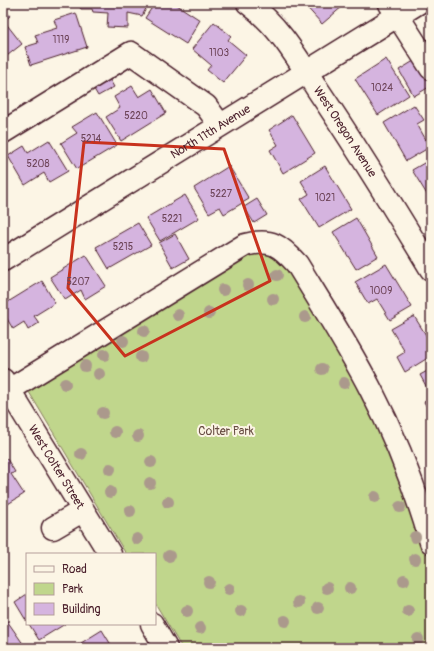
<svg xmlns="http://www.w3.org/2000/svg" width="434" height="651" font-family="Pangolin,sans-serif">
  <rect width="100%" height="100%" fill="#fcf5e5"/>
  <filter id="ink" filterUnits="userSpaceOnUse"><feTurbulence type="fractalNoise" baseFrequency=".025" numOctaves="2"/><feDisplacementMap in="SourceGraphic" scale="8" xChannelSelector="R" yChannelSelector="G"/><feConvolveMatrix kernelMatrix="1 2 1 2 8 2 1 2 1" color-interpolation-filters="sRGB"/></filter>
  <g filter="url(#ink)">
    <!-- green -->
    <polygon fill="#c0d68c" stroke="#857a5c" points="247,250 277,253 351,362 401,469 431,565 431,648 182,648 155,603 155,554 126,554 26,387"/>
    <!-- building -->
    <g fill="#d5b4df" stroke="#4a1f2b">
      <polygon points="77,3 149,3 142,16 128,13 128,28 107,27 108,13 93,12 92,9 81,9"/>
      <polygon points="155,3 174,3 200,20 186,44 145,18"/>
      <polygon points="303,3 351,3 345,8 343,6 322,24"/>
      <polygon points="3,8 10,16 4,21 22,44 3,59"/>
      <polygon points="76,13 87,47 31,65 25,47 38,43 35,35 57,28 54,20"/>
      <polygon points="214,22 231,36 228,40 246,55 223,83 207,70 211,65 192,49"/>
      <polygon points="386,59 409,95 378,115 355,79"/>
      <polygon points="417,59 431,83 431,86 414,96 399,70"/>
      <polygon points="107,75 114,87 98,96 91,84"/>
      <polygon points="132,86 139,97 152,89 166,113 121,141 106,117 120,108 114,97"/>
      <polygon points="414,105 424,120 417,124 430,147 406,161 384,123"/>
      <polygon points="97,112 117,145 77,169 61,143 77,133 72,127"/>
      <polygon points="292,115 315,153 283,173 270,150 278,145 269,130"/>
      <polygon points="49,140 68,171 49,182 44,173 25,185 8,156 24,146 28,153"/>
      <polygon points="431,159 431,201 412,170"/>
      <polygon points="229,166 249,199 224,214 220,207 209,213 194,188"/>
      <polygon points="325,166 351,209 319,228 301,199 309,194 301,181"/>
      <polygon points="185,195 199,218 160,241 146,218"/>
      <polygon points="257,199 267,215 254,223 244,207"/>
      <polygon points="356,218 378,256 356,269 333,232"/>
      <polygon points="138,223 151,245 109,269 96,247"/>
      <polygon points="175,234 189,259 173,268 159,243"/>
      <polygon points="86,255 106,286 85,299 81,290 65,300 50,277"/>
      <polygon points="386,264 412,307 390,320 377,299 368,304 355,282"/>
      <polygon points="42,281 55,303 34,316 39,323 28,330 24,322 13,329 3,312 3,305"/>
      <polygon points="414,316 431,343 431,356 405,372 397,357 405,352 391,329"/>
      <polygon points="431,369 431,395 420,375"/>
      <polygon points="431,398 431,412 430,412 424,402"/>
      <polygon points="3,457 5,460 7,459 15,472 11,474 24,494 3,507"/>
      <polygon points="27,594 27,622 15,602"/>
      <polygon points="3,615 26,648 3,648"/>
      <polygon points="29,624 65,624 39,640"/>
      <polygon points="102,630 113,648 73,648"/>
    </g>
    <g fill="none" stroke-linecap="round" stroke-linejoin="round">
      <defs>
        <g id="minor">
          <path id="s1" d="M248,3c30,22 48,53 68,84 40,59 78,121 115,182"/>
          <polyline points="390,4 431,68"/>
          <polyline points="3,132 131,53 206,106 220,125"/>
          <path id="s2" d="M3,260l415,-257"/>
          <path id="s3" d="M3,380l107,174"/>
          <path d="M9,390l236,-145c26,-7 35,0 52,19 25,41 52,83 74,126 25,48 45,100 60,152"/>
          <polyline points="53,528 82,511"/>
          <polyline points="152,624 166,648"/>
        </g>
      </defs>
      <!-- minor casing -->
      <use href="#minor" stroke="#4a1f2b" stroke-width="25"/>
      <!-- minor -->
      <use href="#minor" stroke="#fcf5e5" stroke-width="22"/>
    </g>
    <!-- trees -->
    <g fill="#ab998c">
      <circle cx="277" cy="275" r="6"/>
      <circle cx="248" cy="285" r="6"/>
      <circle cx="223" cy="290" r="6"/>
      <circle cx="273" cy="299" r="6"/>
      <circle cx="209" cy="313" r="6"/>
      <circle cx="178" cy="315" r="6"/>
      <circle cx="305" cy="317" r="6"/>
      <circle cx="144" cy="331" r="6"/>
      <circle cx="123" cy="341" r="6"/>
      <circle cx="104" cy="355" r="6"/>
      <circle cx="141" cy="357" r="6"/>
      <circle cx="85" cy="366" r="6"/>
      <circle cx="322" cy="369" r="6"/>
      <circle cx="99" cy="374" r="6"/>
      <circle cx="344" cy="383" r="6"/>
      <circle cx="65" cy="384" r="6"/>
      <circle cx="103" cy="413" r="6"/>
      <circle cx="115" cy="432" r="6"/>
      <circle cx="138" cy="436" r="6"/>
      <circle cx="81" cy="454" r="6"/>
      <circle cx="151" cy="462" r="6"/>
      <circle cx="110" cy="469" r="6"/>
      <circle cx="150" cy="483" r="6"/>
      <circle cx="110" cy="492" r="6"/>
      <circle cx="375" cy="497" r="6"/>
      <circle cx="168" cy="502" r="6"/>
      <circle cx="400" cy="507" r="6"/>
      <circle cx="130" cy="511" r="6"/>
      <circle cx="415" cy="537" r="6"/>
      <circle cx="137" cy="539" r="6"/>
      <circle cx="169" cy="556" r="6"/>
      <circle cx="415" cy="559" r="6"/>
      <circle cx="404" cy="580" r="6"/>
      <circle cx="209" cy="582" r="6"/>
      <circle cx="327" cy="588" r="6"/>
      <circle cx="350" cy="588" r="6"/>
      <circle cx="229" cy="589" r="6"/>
      <circle cx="299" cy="602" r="6"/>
      <circle cx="318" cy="608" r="6"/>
      <circle cx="187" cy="611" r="6"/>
      <circle cx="241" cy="611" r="6"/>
      <circle cx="408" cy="611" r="6"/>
      <circle cx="285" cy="621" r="6"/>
      <circle cx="200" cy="628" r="6"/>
      <circle cx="418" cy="639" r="6"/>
    </g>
  </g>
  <!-- marked area -->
  <path fill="none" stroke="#c8321e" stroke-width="3" stroke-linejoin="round" d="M84,142l140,7 46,132 -145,75 -57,-68z"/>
  <g text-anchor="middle" stroke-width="4" stroke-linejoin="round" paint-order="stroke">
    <!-- number labels -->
    <g font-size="10" fill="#6d4458">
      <text x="61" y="43">1119</text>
      <text x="219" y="56">1103</text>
      <text x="382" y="91">1024</text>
      <text x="136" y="119">5220</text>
      <text x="91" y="142">5214</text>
      <text x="38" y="167">5208</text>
      <text x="221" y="197">5227</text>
      <text x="325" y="201">1021</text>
      <text x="172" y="222">5221</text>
      <text x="123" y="250">5215</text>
      <text x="78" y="285">5207</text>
      <text x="381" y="294">1009</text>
    </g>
    <!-- street labels -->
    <g font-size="12" fill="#4a1f2b" stroke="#fcf5e5">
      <text dy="4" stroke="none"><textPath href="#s2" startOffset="244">North 11th Avenue</textPath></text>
      <text dy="4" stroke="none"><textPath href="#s1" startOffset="162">West Oregon Avenue</textPath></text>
      <text dy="4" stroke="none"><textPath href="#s3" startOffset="102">West Colter Street</textPath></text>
    </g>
    <!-- park labels -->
    <g font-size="12" fill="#684d43" stroke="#fcf5e5">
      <text x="226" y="435">Colter Park</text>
    </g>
  </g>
  <!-- margin -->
  <rect width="434" height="651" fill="none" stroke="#fcf5e5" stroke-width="16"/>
  <rect x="8" y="8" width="418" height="635" fill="none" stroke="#4a1f2b" stroke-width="1.5" filter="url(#ink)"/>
  <!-- legend -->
  <rect x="26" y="553" width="130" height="72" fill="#fcf5e5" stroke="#b59f9b"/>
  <rect x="34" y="566" width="20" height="6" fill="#fcf5e5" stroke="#b59f9b"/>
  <text x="62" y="573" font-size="12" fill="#4a1f2b">Road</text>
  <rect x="34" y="583" width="20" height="12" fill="#c0d68c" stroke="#b59f9b"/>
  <text x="62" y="593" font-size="12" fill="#4a1f2b">Park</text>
  <rect x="34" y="603" width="20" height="12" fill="#d5b4df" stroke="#b59f9b"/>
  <text x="62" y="613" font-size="12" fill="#4a1f2b">Building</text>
</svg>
